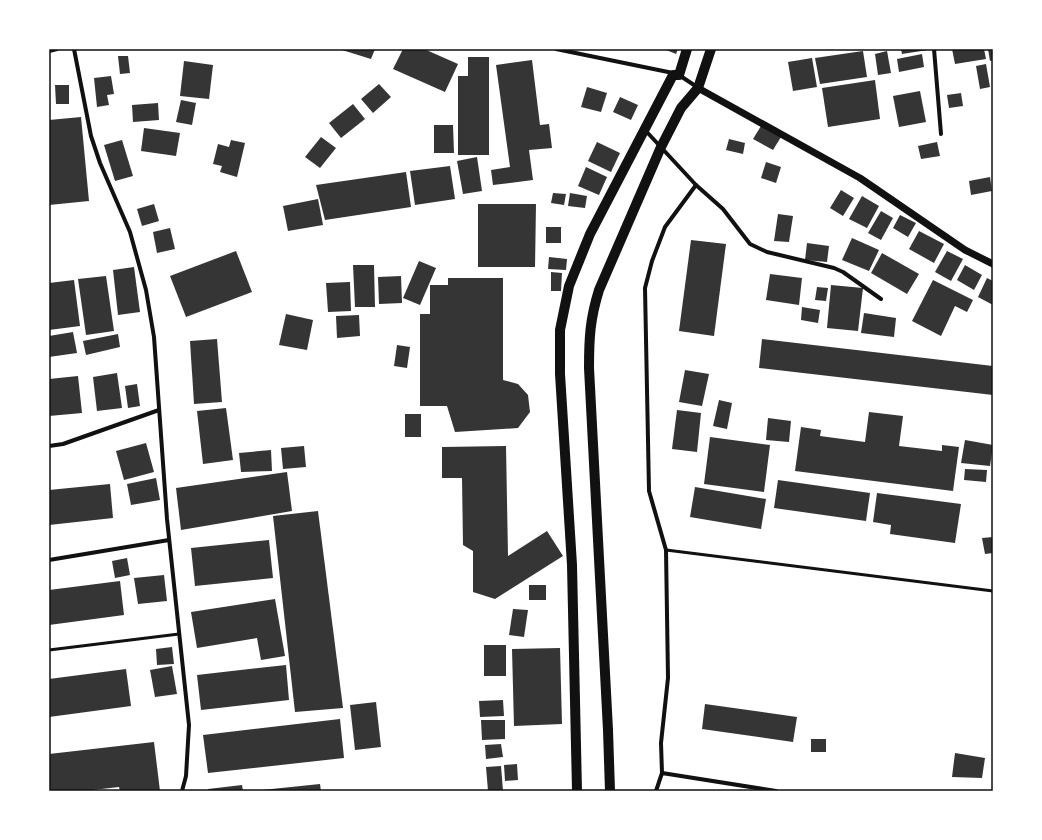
<svg xmlns="http://www.w3.org/2000/svg" width="1042" height="840" font-family="'PT Sans Narrow',sans-serif">
  <rect width="100%" height="100%" fill="#fff"/>
  <!-- building -->
  <g fill="#353535">
    <polygon points="342,49 375,49 371,59 342,50"/>
    <polygon points="403,49 424,49 458,64 445,92 393,69"/>
    <polygon points="664,49 678,49 676,54"/>
    <polygon points="901,49 928,49 928,50 902,54"/>
    <polygon points="952,49 984,49 986,59 955,64"/>
    <polygon points="988,49 993,49 993,60 990,61"/>
    <polygon points="863,51 867,77 820,84 815,58"/>
    <polygon points="887,51 891,73 878,75 875,54"/>
    <polygon points="922,54 924,67 899,72 897,59"/>
    <polygon points="118,56 128,56 130,73 120,74"/>
    <polygon points="468,57 489,57 489,155 458,155 458,76 468,76"/>
    <polygon points="812,58 817,87 793,91 788,62"/>
    <polygon points="532,60 540,125 549,124 552,148 529,150 533,180 493,185 491,170 510,167 496,65"/>
    <polygon points="184,61 213,65 209,99 180,96"/>
    <polygon points="986,64 990,87 980,89 976,66"/>
    <polygon points="111,76 114,94 107,95 109,105 97,107 94,78"/>
    <polygon points="875,80 880,119 828,127 822,88"/>
    <polygon points="379,84 391,97 373,113 361,99"/>
    <polygon points="55,85 69,85 69,104 56,104"/>
    <polygon points="587,87 607,93 601,112 581,107"/>
    <polygon points="920,91 926,122 899,127 893,96"/>
    <polygon points="961,93 963,106 949,108 947,95"/>
    <polygon points="620,97 638,105 631,120 613,112"/>
    <polygon points="181,100 196,103 192,125 176,122"/>
    <polygon points="158,103 159,120 133,122 132,105"/>
    <polygon points="353,104 365,119 341,138 329,123"/>
    <polygon points="81,117 89,201 49,205 49,120"/>
    <polygon points="434,125 453,125 454,153 434,153"/>
    <polygon points="761,126 781,137 773,150 753,139"/>
    <polygon points="144,128 180,133 176,156 141,151"/>
    <polygon points="321,137 336,148 320,168 305,157"/>
    <polygon points="729,139 745,143 743,154 726,150"/>
    <polygon points="122,140 133,176 115,181 104,145"/>
    <polygon points="231,140 245,143 237,177 220,172 222,166 213,164 218,144 229,147"/>
    <polygon points="597,142 620,153 611,172 588,161"/>
    <polygon points="937,142 940,156 921,159 918,146"/>
    <polygon points="477,157 482,191 463,194 457,161"/>
    <polygon points="766,162 781,167 776,183 761,178"/>
    <polygon points="450,166 455,199 415,205 410,171"/>
    <polygon points="586,167 607,177 599,195 578,186"/>
    <polygon points="406,172 411,207 325,220 316,185"/>
    <polygon points="990,177 992,191 971,195 969,181"/>
    <polygon points="841,190 854,198 843,216 830,208"/>
    <polygon points="553,193 566,194 564,205 551,203"/>
    <polygon points="570,193 587,196 585,208 568,206"/>
    <polygon points="862,196 879,206 867,228 849,219"/>
    <polygon points="318,199 323,225 288,231 283,206"/>
    <polygon points="154,204 159,221 142,226 137,209"/>
    <polygon points="478,204 536,204 535,267 478,267"/>
    <polygon points="881,211 893,218 881,240 868,233"/>
    <polygon points="778,214 793,216 789,242 774,241"/>
    <polygon points="900,215 916,223 908,237 893,228"/>
    <rect x="546" y="227" width="15" height="16"/>
    <polygon points="170,228 175,249 157,253 153,232"/>
    <polygon points="919,231 944,244 934,263 909,249"/>
    <polygon points="852,238 879,250 869,271 842,260"/>
    <polygon points="691,240 726,244 714,336 679,331"/>
    <polygon points="807,243 829,246 827,262 805,260"/>
    <polygon points="236,251 252,292 186,317 170,276"/>
    <polygon points="947,251 963,259 951,281 935,272"/>
    <polygon points="882,253 919,274 907,294 871,273"/>
    <polygon points="549,257 567,259 566,270 548,269"/>
    <polygon points="419,261 436,268 420,305 403,298"/>
    <polygon points="353,265 374,265 375,307 355,307"/>
    <polygon points="965,265 982,275 974,290 957,280"/>
    <polygon points="134,267 140,312 118,315 113,270"/>
    <polygon points="551,272 562,273 561,291 551,291"/>
    <polygon points="770,274 802,278 799,305 766,300"/>
    <polygon points="106,276 114,331 86,335 78,279"/>
    <polygon points="401,276 402,303 379,304 378,277"/>
    <polygon points="448,278 503,278 503,380 518,384 528,395 530,412 518,428 455,432 447,406 420,406 420,314 430,314 430,285 448,285"/>
    <polygon points="987,278 993,281 993,305 978,297"/>
    <polygon points="74,280 80,326 49,330 49,283"/>
    <polygon points="933,280 973,300 967,312 955,306 941,336 912,321"/>
    <polygon points="350,282 351,311 328,312 326,283"/>
    <polygon points="831,285 863,288 858,331 827,328"/>
    <polygon points="817,287 828,288 826,301 815,300"/>
    <polygon points="802,307 820,310 818,323 801,320"/>
    <polygon points="864,313 896,318 894,337 861,333"/>
    <polygon points="286,314 313,320 307,350 279,345"/>
    <polygon points="359,315 360,336 337,338 336,316"/>
    <polygon points="73,332 77,353 49,357 49,336"/>
    <polygon points="118,334 120,347 86,355 83,341"/>
    <polygon points="217,339 222,402 194,404 190,341"/>
    <polygon points="762,339 993,366 993,395 759,368"/>
    <polygon points="397,345 410,347 407,368 394,366"/>
    <polygon points="685,370 709,374 702,406 679,402"/>
    <polygon points="117,373 122,408 97,411 93,377"/>
    <polygon points="78,376 82,413 49,416 49,379"/>
    <polygon points="137,384 140,406 128,408 125,386"/>
    <polygon points="719,400 732,403 727,429 713,426"/>
    <polygon points="226,408 233,460 203,464 197,411"/>
    <polygon points="677,410 701,413 697,452 672,449"/>
    <polygon points="869,412 903,416 899,446 942,451 942,445 959,447 953,491 795,471 801,427 821,430 820,436 865,442"/>
    <rect x="405" y="414" width="16" height="23"/>
    <polygon points="768,418 791,421 789,442 766,440"/>
    <polygon points="710,437 770,445 764,492 704,484"/>
    <polygon points="965,440 993,445 990,466 961,463"/>
    <polygon points="146,443 154,472 124,480 116,451"/>
    <polygon points="304,446 306,467 283,469 281,448"/>
    <polygon points="506,446 508,556 547,531 563,556 495,599 473,592 473,551 463,545 462,478 442,478 442,447"/>
    <polygon points="271,450 272,471 241,472 239,453"/>
    <polygon points="965,469 987,470 986,482 964,480"/>
    <polygon points="287,472 292,511 181,530 176,488"/>
    <polygon points="156,478 160,500 131,505 127,484"/>
    <polygon points="778,480 870,493 866,521 774,508"/>
    <polygon points="110,484 113,518 49,525 49,490"/>
    <polygon points="695,487 766,499 761,529 690,517"/>
    <polygon points="877,493 961,504 955,543 890,534 891,525 873,522"/>
    <polygon points="318,511 343,708 295,712 273,516"/>
    <polygon points="993,537 993,553 985,554 982,538"/>
    <polygon points="269,540 273,578 195,586 191,548"/>
    <polygon points="127,558 130,575 115,578 112,561"/>
    <polygon points="164,575 167,601 138,604 134,578"/>
    <polygon points="120,581 124,615 49,625 49,590"/>
    <rect x="529" y="585" width="17" height="15"/>
    <polygon points="275,599 285,656 261,660 257,638 197,648 191,612"/>
    <polygon points="513,609 528,610 524,637 509,635"/>
    <rect x="484" y="645" width="22" height="31"/>
    <polygon points="172,647 174,664 157,665 156,649"/>
    <polygon points="560,648 562,724 514,726 512,649"/>
    <polygon points="286,665 289,700 201,710 197,675"/>
    <polygon points="172,666 177,694 155,697 150,670"/>
    <polygon points="126,669 131,706 49,717 49,679"/>
    <polygon points="503,700 504,716 480,717 479,701"/>
    <polygon points="376,702 381,747 355,750 350,705"/>
    <polygon points="705,704 797,717 793,742 702,729"/>
    <polygon points="340,719 344,758 208,773 203,735"/>
    <polygon points="481,720 505,720 505,739 482,740"/>
    <rect x="811" y="739" width="15" height="13"/>
    <polygon points="154,742 160,791 120,791 119,787 84,791 49,791 49,754"/>
    <polygon points="501,744 503,757 486,759 485,745"/>
    <polygon points="955,753 985,758 982,778 952,777"/>
    <polygon points="517,764 518,780 505,781 504,765"/>
    <polygon points="501,766 503,791 488,791 486,767"/>
    <polygon points="320,784 321,791 262,791 262,790"/>
    <polygon points="242,785 243,791 208,791 208,789"/>
  </g>
  <g fill="none" stroke-linecap="round" stroke-linejoin="round">
    <!-- service -->
    <g stroke="#111" stroke-width="3">
      <polyline points="666,550 993,591"/>
      <polyline points="49,650 179,634"/>
    </g>
    <!-- minor -->
    <g stroke="#111" stroke-width="4">
      <polyline points="74,49 91,136 100,163 130,232 146,290 154,337 167,519 189,725 186,776 182,791"/>
      <polyline points="556,49 673,73"/>
      <polyline points="934,49 941,134"/>
      <polyline points="49,51 57,49"/>
      <polyline points="679,75 697,87"/>
      <polyline points="645,130 696,185 723,209 750,244 767,252 834,268 843,272 881,299"/>
      <polyline points="49,446 63,444 159,410"/>
      <polyline points="49,560 169,540"/>
      <polyline points="662,773 661,743 668,678 666,550 649,491 645,288 652,261 665,227 696,185"/>
      <polyline points="656,791 662,773 776,791"/>
    </g>
    <!-- tertiary -->
    <polyline stroke="#111" stroke-width="7" points="698,88 860,178 965,250 993,264"/>
    <!-- primary -->
    <g stroke="#111" stroke-width="10">
      <polyline points="577,791 572,565 560,374 560,330 569,286 590,234 673,75 679,75 687,49"/>
      <path d="M610,791l-2,-61 -19,-362c0,-30 1,-49 10,-78l62,-143 20,-39 17,-20 13,-39"/>
    </g>
  </g>
  <!-- border -->
  <rect width="1042" height="840" fill="none" stroke="#ffffff" stroke-width="100"/>
  <rect x="50" y="50" width="942" height="740" fill="none" stroke="#111" stroke-width="1.5"/>
</svg>
